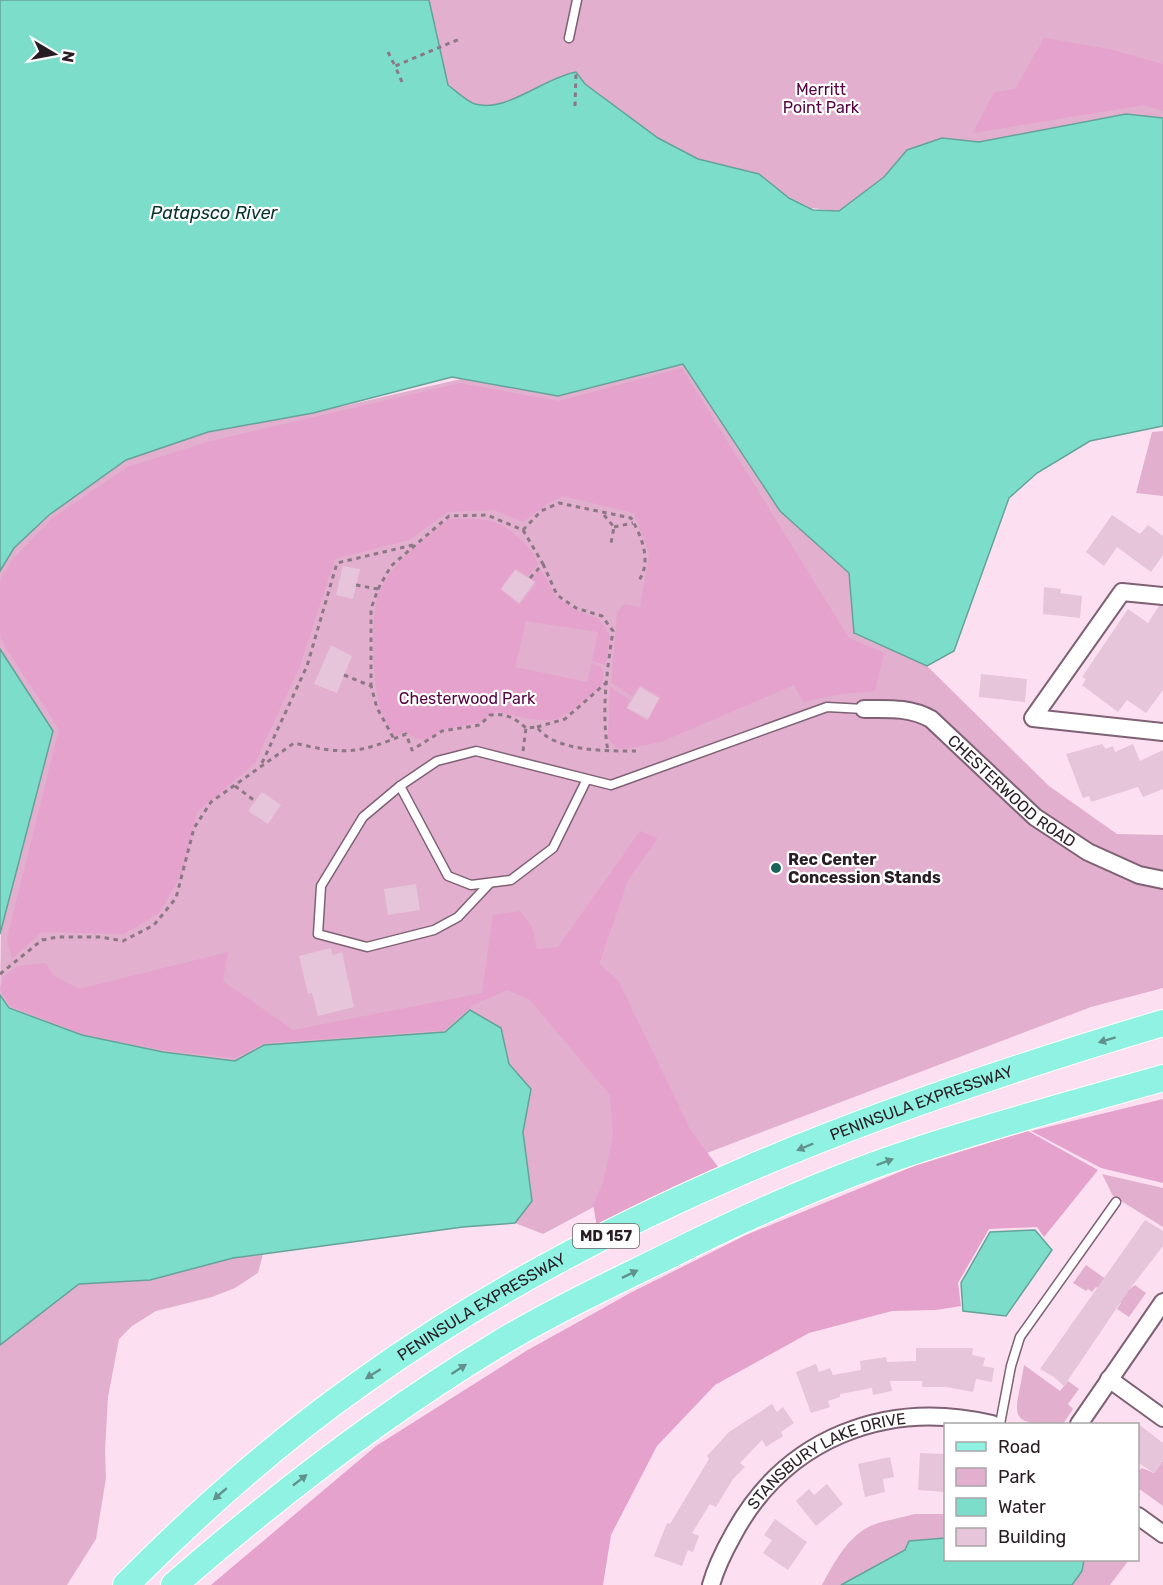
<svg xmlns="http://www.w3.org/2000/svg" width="1163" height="1585" font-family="Rubik,sans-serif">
  <rect width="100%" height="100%" fill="#fce0f1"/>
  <!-- green -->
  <g fill="#e2afcf">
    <path d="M429,0h734v118l-37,-4 -147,28 -37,-4 -35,12 -23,27 -45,34 -28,-3 -24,-12 -28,-22 -61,-15 -40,-21 -73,-54 -9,-12c-32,5 -69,41 -101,32 -9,-3 -19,-13 -27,-19z"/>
    <polygon points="683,364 780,511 849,573 854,634 927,666 1049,786 1117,834 1163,835 1163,988 1091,1007 665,1169 543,1234 515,1223 532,1201 523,1132 531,1089 509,1065 501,1028 264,1045 235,1061 163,1052 82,1035 9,1008 0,995 1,926 53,731 0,649 0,571 14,548 49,515 126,460 208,431 313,413 461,379 558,396"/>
    <polygon points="1163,431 1163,496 1136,493 1152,432"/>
    <polygon points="1102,1174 1163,1188 1163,1227 1113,1196"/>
    <polygon points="263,1254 258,1273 235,1288 212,1297 156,1311 132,1326 119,1339 108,1397 105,1451 106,1478 96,1539 67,1585 0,1585 0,1345 79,1284 150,1280 233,1258"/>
    <polygon points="1086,1265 1125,1293 1135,1285 1146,1293 1129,1317 1117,1309 1121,1303 1096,1287 1092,1292 1088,1289 1086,1291 1073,1283"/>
    <path d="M1024,1365l36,26 8,-10 11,8 -11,15 5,5 -10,15c-60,1 -47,-8 -39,-59z"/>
    <polygon points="1163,1461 1163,1506 1138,1488 1138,1471 1142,1468 1154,1473"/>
    <path d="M914,1514h31l1,46h183l-19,25h-288c12,-22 26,-50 51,-60 12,-5 28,-7 41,-11z"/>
  </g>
  <!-- forest -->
  <g fill="#e4a2cd">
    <polygon points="1044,38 1109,49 1163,64 1163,111 1144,105 973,133 994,92 1015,89"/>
    <path d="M682,368l167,270 35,15 -9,38 -34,3 -38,8 -9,-17 -133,57c-11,1 -35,9 -43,6 -5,-2 -7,-7 -10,-10l2,-51 20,13 -4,8 21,13 14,-24 -21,-12 -8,11 -21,-13 6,-70 7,-9 16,3 9,-53 -15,-41 -71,-17 -15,7 -25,19 -29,-12 -46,2 -39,28 -74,19 -35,107 -45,97 -58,49 -15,62 -23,39 -35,21 -82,-2 -30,27 -5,-21 52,-209 -54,-82 -5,-12v-54l12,-21 39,-41 76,-52 84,-26 249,-58 99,18z"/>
    <path d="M449,519c12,0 25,-1 38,1 17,2 48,27 51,45l-11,11 -11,-8 -16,21 19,16 18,-22 -5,-4 5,-7 5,-1 14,26 20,13 23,9 11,17 -4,29 -14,-4 6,-29 -72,-11 -11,46 72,15 5,-19 9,4c3,6 4,12 0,18 -5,8 -36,32 -45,34 -13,4 -47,-4 -60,-8l-16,11 -35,7 -20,11 -12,-2 -6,-6 -12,4c-4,-6 -9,-13 -12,-20 -11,-25 -15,-103 -2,-128 15,-29 42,-49 68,-69z"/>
    <polygon points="640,831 658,838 628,880 599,964 618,980 691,1131 719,1168 597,1227 593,1204 603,1183 613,1136 610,1095 529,999 507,990 473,1005 444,1030 264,1043 235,1058 163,1050 83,1034 10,1006 0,990 3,977 18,966 45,963 54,976 79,989 228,952 223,981 293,1030 482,993 493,915 520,911 532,927 537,949 558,947"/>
    <polygon points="1163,1099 1163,1183 1101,1168 1031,1131"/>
    <polygon points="1028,1131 1098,1170 1044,1237 1037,1227 989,1229 958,1283 961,1306 936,1310 892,1311 809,1333 715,1385 657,1446 611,1535 603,1585 211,1585 376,1446 526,1351 632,1292 746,1235 914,1166"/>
  </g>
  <!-- water -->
  <g fill="#7dddcb" stroke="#64a399" stroke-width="1.5">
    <path d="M0,0h429l19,85c8,6 18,16 27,19 32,9 70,-27 101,-32l9,12 73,54 40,21 61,15 30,24 24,12 26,1 45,-34 23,-27 35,-12 37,4 147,-28 37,4v308l-73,15 -53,32 -28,25 -55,153 -27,15 -73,-33 -5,-60 -69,-62 -97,-147 -125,32 -106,-19 -139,36 -105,19 -82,28 -77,55 -35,33 -14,23z"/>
    <polygon points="0,649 53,731 0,934"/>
    <polygon points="0,995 9,1008 82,1035 163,1052 235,1061 264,1045 445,1032 470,1010 501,1028 509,1064 531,1089 523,1132 532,1201 515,1223 463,1227 233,1258 150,1280 79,1284 0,1345"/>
    <polygon points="1035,1230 1052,1250 1006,1316 963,1311 961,1283 990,1232"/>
    <polygon points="945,1538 946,1560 1084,1560 1082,1571 1072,1585 841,1585 905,1550 909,1541"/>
  </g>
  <!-- building -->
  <g fill="#e6c4d9">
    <polygon points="1112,515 1140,534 1148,525 1163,536 1163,555 1151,572 1117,547 1104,566 1086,552"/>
    <polygon points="343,566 360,569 353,599 336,595"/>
    <polygon points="515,570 535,582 519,603 501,589"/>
    <polygon points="1044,587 1061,589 1060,593 1082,596 1080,618 1043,614"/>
    <polygon points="1159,606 1163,606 1163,690 1146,713 1127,700 1118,712 1082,685 1086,679 1082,677 1128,609 1148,623"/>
    <polygon points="331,645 352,656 337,693 314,684"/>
    <polygon points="981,674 1027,679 1025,702 979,697"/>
    <polygon points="640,687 659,698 648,719 627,708"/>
    <polygon points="1102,744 1106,749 1113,746 1115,752 1133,744 1140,761 1163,750 1163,789 1143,797 1138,787 1091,802 1089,796 1083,798 1066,754"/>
    <polygon points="262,792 281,805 268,824 248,811"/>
    <polygon points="416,884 420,910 388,915 384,889"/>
    <polygon points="331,948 333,955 342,952 354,1007 318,1016 312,993 308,994 299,956"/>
    <polygon points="1145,1220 1163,1231 1163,1246 1129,1290 1064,1386 1054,1377 1040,1369"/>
    <polygon points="916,1348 973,1348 972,1355 985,1358 983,1366 994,1368 992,1382 976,1379 973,1392 946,1387 922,1387 922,1381 890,1381 892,1391 873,1395 872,1388 840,1394 840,1397 828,1401 830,1407 811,1413 796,1372 816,1364 819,1372 830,1368 833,1375 861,1370 860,1361 886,1357 887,1362 916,1361"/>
    <polygon points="772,1404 777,1412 783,1407 794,1423 781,1432 783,1436 766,1447 762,1440 740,1463 745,1467 733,1479 716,1507 710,1504 692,1533 699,1536 693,1552 688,1550 682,1566 654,1556 667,1523 670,1524 709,1459 707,1456 729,1432"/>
    <polygon points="1137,1423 1163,1443 1163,1461 1154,1473 1137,1462"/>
    <polygon points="920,1453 945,1454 945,1492 918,1490"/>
    <polygon points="890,1457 894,1477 883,1479 885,1492 865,1497 858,1464"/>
    <polygon points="827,1484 843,1504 816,1526 796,1501 809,1489 814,1495"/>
    <polygon points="775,1519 807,1542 788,1570 763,1553 772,1540 764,1535"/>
  </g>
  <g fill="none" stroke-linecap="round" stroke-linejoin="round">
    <defs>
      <g id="service">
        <polyline points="569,38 577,0"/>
        <polyline points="587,779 553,848 511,880 471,885 448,876 400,786 437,761 476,751 611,785 827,707 864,709"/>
        <polyline points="400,786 363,817 321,886 318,934 367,947 434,930 458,917 490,883"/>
        <polyline points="1000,1424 1011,1366 1020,1337 1116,1202"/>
      </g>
      <g id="minor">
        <polyline points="1163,596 1122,592 1033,718 1163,732"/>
        <path id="s1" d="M864,709c24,0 45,-2 67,10l104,98 53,35 51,23 24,5"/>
        <polyline points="1109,1379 1163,1418"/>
        <polyline points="1079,1424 1163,1302"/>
        <polyline points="1138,1516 1163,1534"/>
        <path id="s2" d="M711,1585c5,-18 13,-34 22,-50 52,-97 153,-136 259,-111"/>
      </g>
      <g id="primary">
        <path id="s3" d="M126,1585c73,-74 151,-143 236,-203 240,-172 521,-276 801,-359"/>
        <path d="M174,1585c101,-88 206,-169 321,-239 56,-34 116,-62 175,-91 76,-38 153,-73 233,-100 85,-29 173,-52 260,-77"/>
      </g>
    </defs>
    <!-- service casing -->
    <use href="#service" stroke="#7e6174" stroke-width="11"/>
    <!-- minor casing -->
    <use href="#minor" stroke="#7e6174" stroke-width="20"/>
    <!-- primary casing -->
    <use href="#primary" stroke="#fff" stroke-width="28"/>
    <!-- path -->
    <g stroke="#8c7884" stroke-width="3" stroke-dasharray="4.5 4.5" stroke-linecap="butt">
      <polyline points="388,52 395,66"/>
      <polyline points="402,82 395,66 462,38"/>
      <polyline points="575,106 576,72"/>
      <polyline points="604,515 614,527 611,543"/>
      <polyline points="614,527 633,523"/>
      <path d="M523,530l18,-19 18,-8 72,15c11,19 22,45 6,65"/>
      <path d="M543,564l14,31 19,13 26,8 11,15c-6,39 -12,81 -5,120"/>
      <polyline points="356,585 378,589 371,609 371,686"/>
      <polyline points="378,589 391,566 449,516 487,515 523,530 543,564 529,579"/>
      <polyline points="344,675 371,686 377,708 394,739"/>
      <polyline points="537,727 565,719 606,683"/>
      <path d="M523,751l3,-23 11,-1c17,25 72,24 99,24"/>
      <polyline points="262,763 307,666 337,563 413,545"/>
      <polyline points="235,786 255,801"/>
      <path d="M0,974l42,-34 16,-3h43l22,4 31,-16 22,-27 18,-70 17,-26 83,-59c51,12 63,11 112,-9l6,16 30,-19 38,-6 10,-10c16,-2 25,3 36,13"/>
    </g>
    <!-- service -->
    <use href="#service" stroke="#fff" stroke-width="8"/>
    <!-- minor -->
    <use href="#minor" stroke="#fff" stroke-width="16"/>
    <!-- primary -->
    <use href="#primary" stroke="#8ff2e3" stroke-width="26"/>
  </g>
  <!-- one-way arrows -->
  <defs><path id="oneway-solid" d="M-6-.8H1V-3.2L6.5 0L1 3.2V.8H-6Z" transform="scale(1.5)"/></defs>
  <g fill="#61928d">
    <use href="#oneway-solid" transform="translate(1107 1040) rotate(163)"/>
    <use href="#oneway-solid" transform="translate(805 1147) rotate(157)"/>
    <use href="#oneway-solid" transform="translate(885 1162) rotate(-21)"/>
    <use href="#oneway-solid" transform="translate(630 1274) rotate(-26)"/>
    <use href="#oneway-solid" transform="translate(459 1369) rotate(-33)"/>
    <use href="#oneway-solid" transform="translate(373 1374) rotate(148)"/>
    <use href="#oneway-solid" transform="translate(300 1480) rotate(-38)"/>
    <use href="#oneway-solid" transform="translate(220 1494) rotate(139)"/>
  </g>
  <!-- markers -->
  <circle fill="#1b6358" stroke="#fff" stroke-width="2" cx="776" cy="868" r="6"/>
  <g text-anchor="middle" stroke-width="4.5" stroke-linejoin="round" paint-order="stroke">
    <!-- shield labels -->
    <rect fill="#fff" stroke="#696166" stroke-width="1.5" x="573" y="1224" width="66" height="24" rx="4.5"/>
    <g font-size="15" font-weight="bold" fill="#291d24">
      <text x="606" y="1241">MD 157</text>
    </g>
    <!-- park labels -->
    <g font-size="16" fill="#530441" stroke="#fff">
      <text x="821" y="95">Merritt<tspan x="821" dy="18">Point Park</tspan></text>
      <text x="467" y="704">Chesterwood Park</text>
    </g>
    <!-- street labels -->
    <g font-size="16" fill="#291d24" stroke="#fff">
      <text dy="6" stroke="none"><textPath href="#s1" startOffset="177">CHESTERWOOD ROAD</textPath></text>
      <text dy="6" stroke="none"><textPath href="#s3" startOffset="939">PENINSULA EXPRESSWAY</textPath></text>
      <text dy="6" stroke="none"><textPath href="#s3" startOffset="453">PENINSULA EXPRESSWAY</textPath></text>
      <text dy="6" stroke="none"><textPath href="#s2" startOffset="180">STANSBURY LAKE DRIVE</textPath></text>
    </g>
    <!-- poi labels -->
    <g font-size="16" font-weight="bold" fill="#291d24" stroke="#fff" text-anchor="start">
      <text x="788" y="865">Rec Center<tspan x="788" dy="18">Concession Stands</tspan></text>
    </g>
    <!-- water labels -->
    <g font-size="18" font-style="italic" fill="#05342d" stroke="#fff">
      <text x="214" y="219">Patapsco River</text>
    </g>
  </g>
  <!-- legend -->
  <rect x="944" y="1423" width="195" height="138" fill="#ffffff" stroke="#a9a5a7" stroke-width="1.5"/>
  <rect x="956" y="1442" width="30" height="9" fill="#8ff2e3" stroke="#a9a5a7" stroke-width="1.5"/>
  <text x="998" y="1453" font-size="18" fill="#291d24">Road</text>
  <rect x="956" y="1468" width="30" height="18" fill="#e2afcf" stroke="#a9a5a7" stroke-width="1.5"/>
  <text x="998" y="1483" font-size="18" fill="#291d24">Park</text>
  <rect x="956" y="1498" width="30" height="18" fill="#7dddcb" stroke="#a9a5a7" stroke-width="1.5"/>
  <text x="998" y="1513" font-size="18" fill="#291d24">Water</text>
  <rect x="956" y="1528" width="30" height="18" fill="#e6c4d9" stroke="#a9a5a7" stroke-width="1.5"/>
  <text x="998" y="1543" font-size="18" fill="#291d24">Building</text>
  <!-- north arrow -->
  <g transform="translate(54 54) rotate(100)" stroke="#ffffff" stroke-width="4.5" paint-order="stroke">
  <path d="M0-4.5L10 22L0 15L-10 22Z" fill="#291d24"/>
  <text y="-9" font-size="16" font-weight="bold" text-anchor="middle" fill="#291d24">N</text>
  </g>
</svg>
